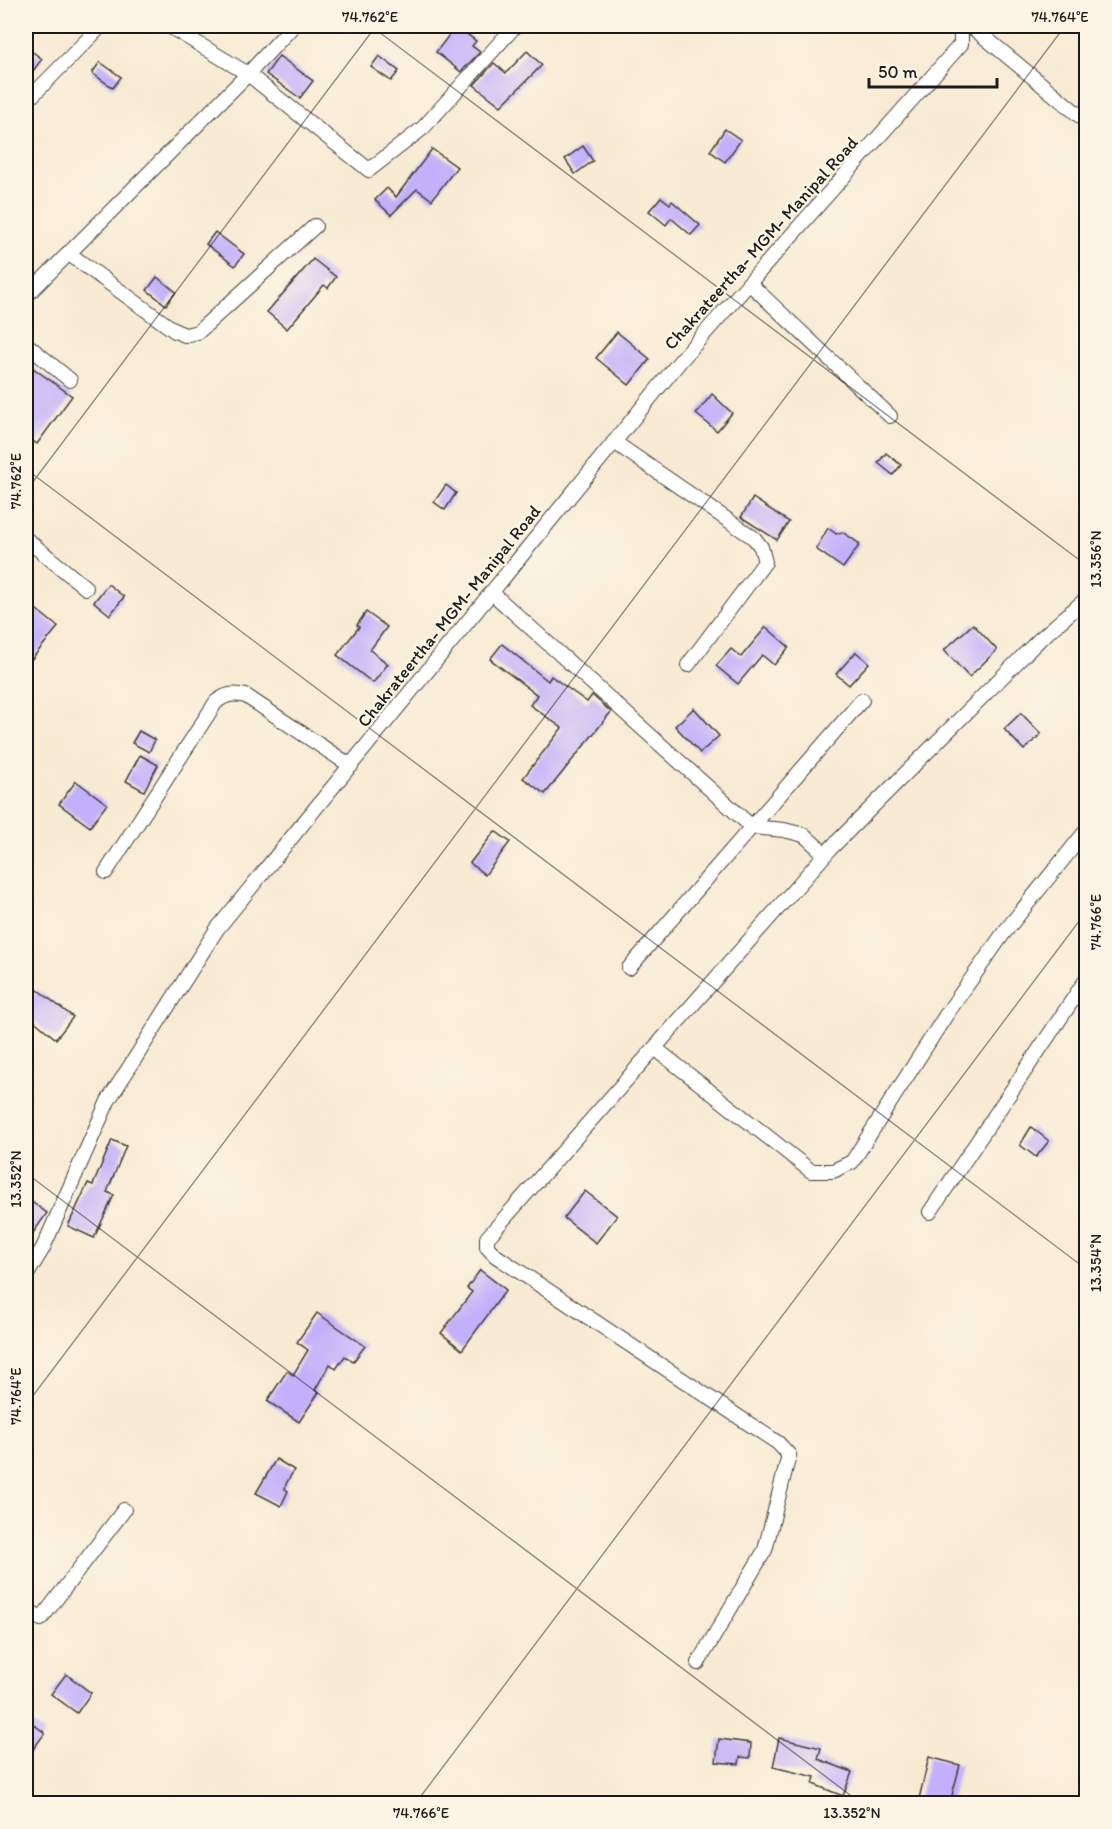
<svg xmlns="http://www.w3.org/2000/svg" width="1112" height="1829" font-family="Itim,sans-serif">
  <rect width="100%" height="100%" fill="#fcf5e5"/>
  <filter id="ink" filterUnits="userSpaceOnUse"><feTurbulence type="fractalNoise" baseFrequency=".0167" numOctaves="2"/><feDisplacementMap in="SourceGraphic" scale="12" xChannelSelector="R" yChannelSelector="G"/><feConvolveMatrix kernelMatrix="1 2 1 2 8 2 1 2 1" color-interpolation-filters="sRGB"/></filter>
  <filter id="wash" filterUnits="userSpaceOnUse"><feTurbulence type="fractalNoise" baseFrequency=".008" numOctaves="4" result="noise"/><feDisplacementMap in="SourceGraphic" scale="24" xChannelSelector="R" yChannelSelector="G"/><feGaussianBlur stdDeviation="1.35" result="paint"/><feColorMatrix in="noise" values="0 0 0 0 0 0 0 0 0 0 0 0 0 0 0 0 0 1.4 0 .05"/><feComposite in="paint" operator="in"/></filter>
  <g filter="url(#wash)">
    <rect width="100%" height="100%" fill="#f8ead3"/>
    <g id="blocks">
      <!-- building -->
      <g fill="#c2b0fa">
        <polygon points="456,26 476,41 472,46 480,52 461,72 436,52"/>
        <polygon points="26,47 42,59 26,80"/>
        <polygon points="527,51 542,65 501,106 474,85 494,63 506,73"/>
        <polygon points="279,56 313,81 300,98 266,74"/>
        <polygon points="379,56 399,71 391,81 371,67"/>
        <polygon points="100,62 121,77 113,88 92,73"/>
        <polygon points="725,129 741,140 725,162 710,151"/>
        <polygon points="583,146 593,161 575,174 565,159"/>
        <polygon points="432,149 457,167 432,200 417,189 391,215 375,200 387,188 396,197"/>
        <polygon points="661,197 670,204 672,201 700,225 691,235 671,218 666,225 649,211"/>
        <polygon points="215,232 244,254 235,266 206,244"/>
        <polygon points="313,259 336,277 328,288 324,285 287,329 267,312"/>
        <polygon points="157,277 176,292 166,305 147,290"/>
        <polygon points="617,332 650,359 629,385 596,358"/>
        <polygon points="26,363 72,396 37,444 26,436"/>
        <polygon points="712,394 732,413 717,431 696,414"/>
        <polygon points="886,453 901,465 893,475 878,463"/>
        <polygon points="446,485 456,493 445,510 434,502"/>
        <polygon points="753,498 789,522 777,540 741,517"/>
        <polygon points="828,528 836,534 842,532 860,544 843,568 816,549"/>
        <polygon points="108,584 124,597 110,615 94,602"/>
        <polygon points="26,601 58,627 26,666 26,631 32,623 26,616"/>
        <polygon points="366,612 387,627 370,650 388,664 373,683 337,655 359,627 357,625"/>
        <polygon points="973,624 997,650 969,677 944,650"/>
        <polygon points="766,627 789,647 774,665 762,655 738,684 716,666 731,649 741,657"/>
        <polygon points="502,644 548,681 551,676 587,702 592,695 611,712 545,794 523,778 562,728 530,705 537,695 490,659"/>
        <polygon points="856,652 869,663 849,685 836,674"/>
        <polygon points="694,708 719,736 700,753 675,726"/>
        <polygon points="1021,713 1041,734 1024,750 1004,729"/>
        <polygon points="139,731 155,740 149,752 132,743"/>
        <polygon points="140,755 158,765 144,791 126,781"/>
        <polygon points="76,781 107,804 90,827 59,804"/>
        <polygon points="495,831 510,842 485,875 470,863"/>
        <polygon points="38,990 73,1017 56,1039 26,1014 26,1005"/>
        <polygon points="1031,1127 1049,1141 1036,1157 1020,1145"/>
        <polygon points="112,1140 126,1146 107,1192 114,1195 94,1238 68,1226 88,1183 93,1185"/>
        <polygon points="585,1191 617,1216 596,1243 564,1218"/>
        <polygon points="26,1198 47,1213 26,1243"/>
        <polygon points="480,1270 506,1290 462,1350 441,1333 472,1292 467,1288"/>
        <polygon points="317,1313 365,1346 353,1362 345,1356 336,1369 330,1364 315,1390 319,1392 299,1422 267,1401 287,1371 293,1375 308,1350 297,1342"/>
        <polygon points="276,1459 294,1470 286,1484 285,1489 288,1491 281,1506 256,1493"/>
        <polygon points="66,1674 91,1693 77,1713 51,1694"/>
        <polygon points="26,1719 45,1733 26,1759"/>
        <polygon points="779,1738 821,1748 818,1759 852,1772 843,1796 813,1784 815,1777 773,1767"/>
        <polygon points="719,1739 751,1743 750,1758 740,1757 739,1764 716,1762"/>
        <polygon points="929,1757 960,1765 950,1803 918,1803"/>
      </g>
    </g>
  </g>
  <g filter="url(#ink)">
    <use href="#blocks" fill-opacity="0" stroke="#3d3b37" stroke-width="1.5"/>
    <g fill="none" stroke-linecap="round" stroke-linejoin="round">
      <defs>
        <g id="minor">
          <polyline points="293,26 248,74 369,170 423,128 515,26"/>
          <polyline points="971,26 1086,121"/>
          <polyline points="26,102 101,26"/>
          <polyline points="68,253 175,331 185,335 198,332 315,226"/>
          <polyline points="749,283 890,416"/>
          <polyline points="26,296 248,74 169,26"/>
          <polyline points="26,344 70,380"/>
          <polyline points="614,442 754,538 761,547 765,562 688,665"/>
          <polyline points="26,539 86,588"/>
          <polyline points="491,592 752,827 784,830 804,835 825,854"/>
          <path d="M106,872l110,-170c10,-8 17,-9 30,-6l105,70"/>
          <polyline points="629,968 862,700"/>
          <polyline points="656,1049 811,1171 833,1171 852,1162 948,1012 1003,934 1086,831"/>
          <polyline points="930,1212 1086,980"/>
          <polyline points="26,1276 43,1248 108,1101 217,929 681,360 961,44 961,26"/>
          <polyline points="26,1608 41,1619 124,1510"/>
          <polyline points="698,1663 765,1550 789,1455 778,1443 496,1256 487,1247 487,1238 830,849 1039,640 1086,599"/>
        </g>
      </defs>
      <!-- minor casing -->
      <use href="#minor" stroke="#3d3b37" stroke-width="16"/>
      <!-- minor -->
      <use href="#minor" stroke="#fff" stroke-width="14"/>
    </g>
  </g>
  <!-- ticks -->
  <path fill="none" stroke="#1c1c1c" stroke-width="1.5" stroke-opacity="0.45" d="M371,26l715,539M26,469l1060,800M26,491l350,-465M26,1173l836,631M26,1405l1039,-1379M415,1804l671,-892"/>
  <g text-anchor="middle" stroke-width="4.5" stroke-linejoin="round" paint-order="stroke">
    <!-- street labels -->
    <g font-size="18" fill="#1c1c1c" stroke="#fcf5e5">
      <text transform="translate(761 243) rotate(-48)" y="6">Chakrateertha- MGM- Manipal Road</text>
      <text transform="translate(449 616) rotate(-51)" y="6">Chakrateertha- MGM- Manipal Road</text>
    </g>
  </g>
  <!-- margin -->
  <rect width="1112" height="1829" fill="none" stroke="#fcf5e5" stroke-width="66"/>
  <!-- scale -->
  <path d="M869 78v9h128v-9" fill="none" stroke="#1c1c1c" stroke-width="3"/>
  <text x="878" y="78" font-size="18" fill="#1c1c1c" stroke="#fcf5e5" stroke-width="4.5" paint-order="stroke">50 m</text>
  <rect x="33" y="33" width="1046" height="1763" fill="none" stroke="#1c1c1c" stroke-width="2"/>
  <g font-size="15" text-anchor="middle" fill="#1c1c1c">
    <text x="370" y="22">74.762°E</text>
    <text x="1060" y="22">74.764°E</text>
    <text transform="translate(16 481) rotate(-90)" y="5">74.762°E</text>
    <text transform="translate(1096 559) rotate(-90)" y="5">13.356°N</text>
    <text transform="translate(1096 922) rotate(-90)" y="5">74.766°E</text>
    <text transform="translate(16 1179) rotate(-90)" y="5">13.352°N</text>
    <text transform="translate(1096 1263) rotate(-90)" y="5">13.354°N</text>
    <text transform="translate(16 1396) rotate(-90)" y="5">74.764°E</text>
    <text x="421" y="1818">74.766°E</text>
    <text x="852" y="1818">13.352°N</text>
  </g>
</svg>
